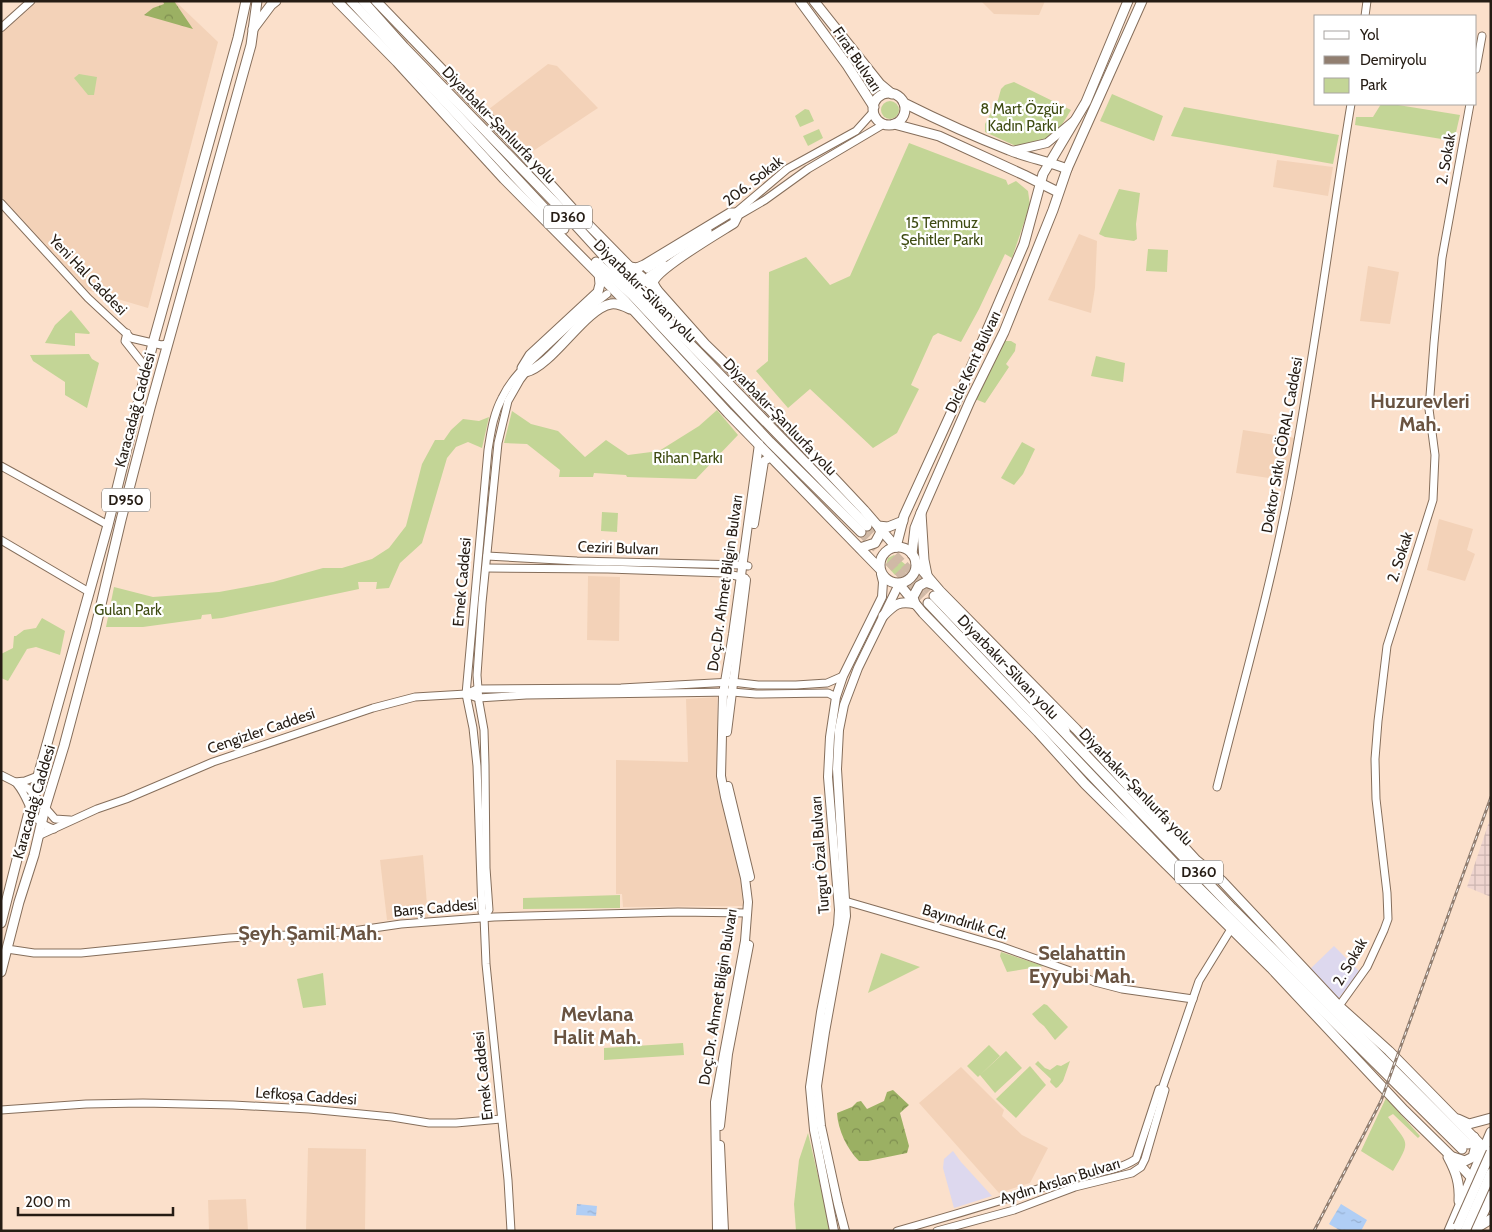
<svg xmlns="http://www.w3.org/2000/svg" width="1492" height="1232" font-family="Cabin,sans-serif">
  <defs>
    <pattern id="industrial-grid" width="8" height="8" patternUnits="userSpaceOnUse" patternTransform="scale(1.25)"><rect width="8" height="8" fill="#efd5cf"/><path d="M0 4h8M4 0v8" fill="none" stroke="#cdb6b1"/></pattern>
    <pattern id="forest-crowns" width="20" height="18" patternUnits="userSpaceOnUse" patternTransform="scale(1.25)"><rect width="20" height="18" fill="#9bb063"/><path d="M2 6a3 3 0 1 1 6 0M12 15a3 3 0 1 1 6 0" fill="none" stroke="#7e8e50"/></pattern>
    <pattern id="water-ripples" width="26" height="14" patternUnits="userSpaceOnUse" patternTransform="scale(1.25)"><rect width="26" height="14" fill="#b0cef5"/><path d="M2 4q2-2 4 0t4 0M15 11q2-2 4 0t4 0" fill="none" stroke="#97b0d1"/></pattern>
  </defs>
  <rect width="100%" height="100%" fill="#fbe0cb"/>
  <!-- built -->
  <g fill="#f3d2b8">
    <polygon points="38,1 175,1 218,42 148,308 87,290 1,196 1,34"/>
    <polygon points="981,1 1045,1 1039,15 994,14"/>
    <polygon points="548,64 557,66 598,108 530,153 489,109"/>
    <polygon points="1277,160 1333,167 1328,196 1273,187"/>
    <polygon points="1079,234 1097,241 1095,288 1091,313 1048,300"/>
    <polygon points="1368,266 1399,272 1390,324 1360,321"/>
    <polygon points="1243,430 1295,438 1288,481 1236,473"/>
    <polygon points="1439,519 1473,529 1467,550 1475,554 1465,581 1427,570"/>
    <polygon points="588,576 620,577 619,641 587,640"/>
    <polygon points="717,697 717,771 725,816 742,882 743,906 623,907 622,894 616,894 616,760 688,762 686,699"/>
    <polygon points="423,855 428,917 387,920 380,860"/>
    <polygon points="961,1067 1004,1110 1002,1116 1022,1135 1048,1148 1030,1183 999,1193 919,1103"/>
    <polygon points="308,1148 366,1149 365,1231 306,1231"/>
    <polygon points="246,1199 248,1231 209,1231 208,1200"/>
  </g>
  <!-- industrial -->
  <polygon fill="url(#industrial-grid)" points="1491,816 1491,897 1467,887"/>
  <!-- medical -->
  <g fill="#ddd8ee">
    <polygon points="1334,946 1360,972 1338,999 1308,971"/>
    <polygon points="953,1151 961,1162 992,1196 954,1208 943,1168 944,1159"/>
  </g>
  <!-- green -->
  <g fill="#c3d596">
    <polygon points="79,74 97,77 94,95 88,95 74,78"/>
    <polygon points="1014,82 1071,110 1058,131 1049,140 1018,147 985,132 985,124 998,100 1001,89 1005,85"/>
    <polygon points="1112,94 1163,116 1154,141 1100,121"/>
    <circle cx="890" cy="110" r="9"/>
    <polygon points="1381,104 1392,104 1460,115 1454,141 1355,125 1356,117 1373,117"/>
    <polygon points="1184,107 1339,135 1333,164 1171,136"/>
    <polygon points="805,109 809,110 814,121 800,127 795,116"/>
    <polygon points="819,129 823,138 808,146 803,136"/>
    <polygon points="909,143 1006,180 1008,185 1016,181 1028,191 1030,205 1012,258 1005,254 979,309 961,342 938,333 933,336 911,385 919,389 897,433 873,448 810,389 788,408 756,371 768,361 769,272 806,257 830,285 850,276"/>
    <polygon points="1119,189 1140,193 1136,224 1137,239 1134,241 1105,237 1099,234"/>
    <polygon points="1148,249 1168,250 1167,272 1146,271"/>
    <polygon points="71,310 90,333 89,334 75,333 75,346 45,343 55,325"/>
    <polygon points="1004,341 1011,341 1016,344 1015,351 1006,364 1009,367 985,403 975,399"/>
    <polygon points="89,354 92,359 99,363 87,408 65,395 65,382 33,361 30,355"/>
    <polygon points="1096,356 1125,363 1123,382 1091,376"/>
    <polygon points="717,410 738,435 696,479 627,477 626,475 594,473 593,477 559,477 560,470 527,444 504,443 512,411 531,424 558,431 585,457 606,440 628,455 659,451 699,426"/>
    <polygon points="489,417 482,448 468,442 456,447 447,458 422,543 400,563 389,588 376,589 377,582 358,582 359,589 222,618 212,619 211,614 202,615 201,619 143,627 106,627 114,587 153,597 219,592 273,582 323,568 342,568 372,559 389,548 406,526 422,464 435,440 444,440 451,430 463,419 479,421"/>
    <polygon points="1022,442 1035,449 1023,474 1014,485 1001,478"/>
    <polygon points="602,512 618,513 617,532 601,531"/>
    <polygon points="894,555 906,565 906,571 902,575 895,575 886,565 888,558"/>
    <polygon points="42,618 65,631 60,655 36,647 27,649 8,681 1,678 1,654 13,648 14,636 16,636 24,630 36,628"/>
    <polygon points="620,895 620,908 523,909 523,898"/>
    <polygon points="1001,952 1044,966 1007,972 1000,956"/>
    <polygon points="881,953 920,967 868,993"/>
    <polygon points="323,973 326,1005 303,1008 297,979"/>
    <polygon points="1044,1004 1047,1005 1068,1027 1055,1040 1044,1026 1039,1022 1032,1014"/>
    <polygon points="683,1043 684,1055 604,1060 604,1048"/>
    <polygon points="989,1045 1000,1056 980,1075 1006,1051 1022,1068 995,1093 980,1075 978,1077 967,1066"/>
    <polygon points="1038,1061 1045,1068 1050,1070 1057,1065 1061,1066 1070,1061 1063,1081 1058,1087 1056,1088 1050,1082 1051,1079 1035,1064"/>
    <polygon points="1030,1066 1046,1085 1016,1118 996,1099"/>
    <path d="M1386,1098l34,38 -2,2 -25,-24 -5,3c20,28 24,22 5,54l-32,-20z"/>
    <polygon points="808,1133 831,1231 796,1231 794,1204 799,1160"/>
  </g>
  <!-- forest -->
  <g fill="url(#forest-crowns)">
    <polygon points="163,1 174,1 193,29 144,15 153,8 164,4"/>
    <path d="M893,1090l16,15 -9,8 9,33 -2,7 -39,8h-9c-12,-12 -21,-31 -22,-48l15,-6 5,-5 4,-1 6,8 17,-8 3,-9z"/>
  </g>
  <!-- water -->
  <g fill="url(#water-ripples)">
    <polygon points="577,1204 597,1206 596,1216 576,1215"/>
    <polygon points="1341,1204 1367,1220 1361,1231 1341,1231 1329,1224"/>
  </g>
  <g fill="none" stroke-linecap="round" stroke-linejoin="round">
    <!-- tertiary-tunnel -->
    <g stroke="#d0b9a6" stroke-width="7" stroke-dasharray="7 3.5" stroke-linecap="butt">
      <polyline points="624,283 647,269"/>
      <polyline points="609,297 646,277"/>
    </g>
    <!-- trunk-tunnel -->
    <g stroke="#d0b9a6" stroke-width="9" stroke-dasharray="9 4.5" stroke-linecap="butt">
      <polyline points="867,526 934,596"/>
      <polyline points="861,532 928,603"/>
    </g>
    <defs>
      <g id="tertiary">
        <polyline points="1365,16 1367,1"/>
        <polyline points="1,28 31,1"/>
        <polyline points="1476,69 1482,36"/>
        <polyline points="1,203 88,298 131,338 161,345 167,344"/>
        <polyline points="734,214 787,169 856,131 874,111"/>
        <polyline points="734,218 765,200 808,169 884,124"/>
        <polyline points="647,269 708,231"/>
        <polyline points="649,276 665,265"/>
        <polyline points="127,333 125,341 144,365 147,367"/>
        <polyline points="1,466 108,525"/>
        <polyline points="1,540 89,592"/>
        <polyline points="487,556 577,561 743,565 748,566"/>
        <polyline points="486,568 608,569 724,573 745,578"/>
        <polyline points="466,694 477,689 621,688 732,682 758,685 796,685 827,683 843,676"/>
        <polyline points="1053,709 1066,730"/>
        <polyline points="1,775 29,789 55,819 70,820"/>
        <polyline points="15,782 25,781 38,776"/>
        <path d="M17,784c15,18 11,37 37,45"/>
        <path d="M1217,787c25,-100 54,-200 73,-302 24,-126 40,-254 61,-381"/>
        <polyline points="38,836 97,809 126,799 213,762 373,708 415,697 466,694 478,698 526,695 732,692 756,694 828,693 836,697"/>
        <polyline points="845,901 1000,946 1073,972 1095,982 1122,989 1193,999"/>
        <polyline points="484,917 489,910 486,868 485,765 484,730 479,702 477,675 482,603 498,443 508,401 520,380 529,368"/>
        <polyline points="7,949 34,953 81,953 229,938 346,932 401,924 494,917 678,912 747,913"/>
        <polyline points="1339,1006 1367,967 1384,930 1388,919 1387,893 1376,799 1375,759 1378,721 1387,646 1433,500 1435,455 1429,409 1434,343 1442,258 1470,104"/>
        <polyline points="1162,1089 1199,981 1231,929"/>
        <polyline points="1,1110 86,1104 143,1103 233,1105 309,1109 392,1117 429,1123 456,1123 501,1119"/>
        <path d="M511,1231l-3,-51 -22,-216 -2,-47 -2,-5 -5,-146 -4,-38 -7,-34 22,-244c3,-18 5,-35 14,-52 11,-23 29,-37 47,-54 19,-18 38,-35 58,-50"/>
        <path d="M897,1231c57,-16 113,-33 169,-51 23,-7 50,-8 70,-21l23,-70"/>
        <polyline points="937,1231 1014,1210 1075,1187 1132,1173 1141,1167 1145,1159 1165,1090"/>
      </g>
      <g id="secondary">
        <polyline points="1012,151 1047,143 1076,119"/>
        <polyline points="754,524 764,461 771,457"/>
        <polyline points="727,732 746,580"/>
        <polyline points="728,786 750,877"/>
        <polyline points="720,1126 728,1054 749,945"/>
        <polyline points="720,1145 724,1231"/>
        <polyline points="717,1231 715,1102 745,941 748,902 745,878 725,797 721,776 723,694 733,634 759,444"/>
        <polyline points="834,1231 814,1130 810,1087 821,1012 838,925 839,910 828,777 830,737 836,697 843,676 882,597 883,582 881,574"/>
        <polyline points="845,1231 838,1204 821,1126 817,1086 825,1032 846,916 837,769 839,730 844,705 858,668 899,584"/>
      </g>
      <g id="primary">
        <polyline points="800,1 847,65 874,107"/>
        <polyline points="814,1 880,84 892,94"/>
        <circle cx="889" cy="109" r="16"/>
        <path d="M904,103c34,17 69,33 105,47 19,8 39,11 58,19"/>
        <polyline points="894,124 939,136 1024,175 1058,192"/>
        <circle cx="898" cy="565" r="18"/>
        <polyline points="896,547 904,516 958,398 1024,244 1043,174 1086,102 1128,1"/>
        <polyline points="912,554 915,528 921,513 970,401 1004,332 1053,210 1067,169 1142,1"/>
      </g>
      <g id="trunk">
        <polyline points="337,1 397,62 504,179 626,302 728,413 879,568"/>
        <polyline points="351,1 564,229"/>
        <polyline points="363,1 404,47 560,208 622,276 697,351 867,526"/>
        <polyline points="376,1 511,141 572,208 630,267 657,290 705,344 739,377 864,510 896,547"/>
        <polyline points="253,29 271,5 276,1"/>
        <polyline points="596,262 632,295 770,442 861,532"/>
        <polyline points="630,267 637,268 644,265 730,213 736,213"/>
        <path d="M657,290l-4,-7c3,-14 67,-51 81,-60l3,-6"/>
        <polyline points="522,368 530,355 598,292 600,284 599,273"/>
        <path d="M526,372c27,-7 59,-64 85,-68 7,-1 13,2 19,5"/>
        <polyline points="921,513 924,560 927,575"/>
        <polyline points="878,526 888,527 903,521"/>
        <polyline points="860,548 875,543 881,532 878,526"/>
        <polyline points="916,563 940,591 1076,729 1196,860 1222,881 1339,1006 1389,1051 1491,1155"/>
        <polyline points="899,584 923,613 1038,732 1085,784 1271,968 1404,1110 1458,1163 1491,1199"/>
        <polyline points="934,596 1232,908 1468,1144"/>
        <polyline points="928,603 1181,870 1462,1149"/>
        <polyline points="915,604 913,597 919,586 926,582 934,585"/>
        <path d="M883,616c11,-11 16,-16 32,-12"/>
        <polyline points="1,923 38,776 108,525 153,343 238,38 246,1"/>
        <polyline points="1,972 19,902 34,855 45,808 64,746 95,630 121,520 150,408 251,45 257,1"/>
        <polyline points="1458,1119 1469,1124 1491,1118"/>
        <path d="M1448,1157c8,15 12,26 11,44"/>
        <polyline points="1453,1157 1465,1161 1473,1157 1475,1149 1474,1137"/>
        <polyline points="1478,1227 1491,1219"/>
        <polyline points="1476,1228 1491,1197"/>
        <polyline points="1449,1231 1491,1132"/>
      </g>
    </defs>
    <!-- tertiary casing -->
    <use href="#tertiary" stroke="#856e5b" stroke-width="9"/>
    <!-- secondary casing -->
    <use href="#secondary" stroke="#856e5b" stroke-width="10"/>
    <!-- primary casing -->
    <use href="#primary" stroke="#856e5b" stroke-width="11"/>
    <!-- trunk casing -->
    <use href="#trunk" stroke="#856e5b" stroke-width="11"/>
    <!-- tertiary -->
    <use href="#tertiary" stroke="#fff" stroke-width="7"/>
    <!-- secondary -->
    <use href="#secondary" stroke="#fff" stroke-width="8"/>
    <!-- primary -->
    <use href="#primary" stroke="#fff" stroke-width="9"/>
    <!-- trunk -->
    <use href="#trunk" stroke="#fff" stroke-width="9"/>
    <defs>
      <polyline id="rail" points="1314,1231 1381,1101 1491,797"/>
    </defs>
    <!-- rail casing -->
    <use href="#rail" stroke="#917e70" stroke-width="3"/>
    <!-- rail -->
    <use href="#rail" stroke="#fff" stroke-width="1" stroke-dasharray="4" stroke-linecap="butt"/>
    <defs>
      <g id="trunk-bridge">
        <polyline points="1458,1226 1491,1152"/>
        <polyline points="1465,1231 1491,1173"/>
      </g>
    </defs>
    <!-- trunk-bridge casing -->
    <use href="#trunk-bridge" stroke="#856e5b" stroke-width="11" stroke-linecap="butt"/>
    <!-- trunk-bridge -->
    <use href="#trunk-bridge" stroke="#fff" stroke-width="9"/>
  </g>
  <g text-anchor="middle" stroke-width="4.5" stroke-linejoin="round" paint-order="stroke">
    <!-- shield labels -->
    <g fill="#fff" stroke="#66605a" stroke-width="1">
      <rect x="544" y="205.5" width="48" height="23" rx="4"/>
      <rect x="102" y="488.5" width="48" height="23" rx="4"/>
      <rect x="1175" y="860.5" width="48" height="23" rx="4"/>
    </g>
    <g font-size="14" font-weight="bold" fill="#251c14">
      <text x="568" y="222">D360</text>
      <text x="126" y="505">D950</text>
      <text x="1199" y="877">D360</text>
    </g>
    <!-- street labels -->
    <g font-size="15" fill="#251c14" stroke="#fff">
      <text transform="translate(857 59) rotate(56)" y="5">Fırat Bulvarı</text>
      <text transform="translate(499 125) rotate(46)" y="5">Diyarbakır-Şanlıurfa yolu</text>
      <text transform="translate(1446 159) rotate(-80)" y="5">2. Sokak</text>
      <text transform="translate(753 181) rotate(-38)" y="5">206. Sokak</text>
      <text transform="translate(88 275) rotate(46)" y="5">Yeni Hal Caddesi</text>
      <text transform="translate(645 291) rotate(45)" y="5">Diyarbakır-Silvan yolu</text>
      <text transform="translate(973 362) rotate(-65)" y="5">Dicle Kent Bulvarı</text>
      <text transform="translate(135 410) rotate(-75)" y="5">Karacadağ Caddesi</text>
      <text transform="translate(780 417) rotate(46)" y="5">Diyarbakır-Şanlıurfa yolu</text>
      <text transform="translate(1282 445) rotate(-80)" y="5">Doktor Sıtkı GÖRAL Caddesi</text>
      <text transform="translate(618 548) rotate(2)" y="5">Ceziri Bulvarı</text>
      <text transform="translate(1400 557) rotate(-72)" y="5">2. Sokak</text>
      <text transform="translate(462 582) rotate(-85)" y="5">Emek Caddesi</text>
      <text transform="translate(725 583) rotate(-82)" y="5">Doç.Dr. Ahmet Bilgin Bulvarı</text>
      <text transform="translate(1008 667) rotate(46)" y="5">Diyarbakır-Silvan yolu</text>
      <text transform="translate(261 731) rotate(-19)" y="5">Cengizler Caddesi</text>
      <text transform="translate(1136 787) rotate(46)" y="5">Diyarbakır-Şanlıurfa yolu</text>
      <text transform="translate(34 802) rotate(-74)" y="5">Karacadağ Caddesi</text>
      <text transform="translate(820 855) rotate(-94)" y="5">Turgut Özal Bulvarı</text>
      <text transform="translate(435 908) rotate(-5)" y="5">Barış Caddesi</text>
      <text transform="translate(965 922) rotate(17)" y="5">Bayındırlık Cd.</text>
      <text transform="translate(1350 962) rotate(-60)" y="5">2. Sokak</text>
      <text transform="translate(718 997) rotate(-81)" y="5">Doç.Dr. Ahmet Bilgin Bulvarı</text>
      <text transform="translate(483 1076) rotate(-96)" y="5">Emek Caddesi</text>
      <text transform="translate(306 1096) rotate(4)" y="5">Lefkoşa Caddesi</text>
      <text transform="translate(1060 1181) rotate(-17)" y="5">Aydın Arslan Bulvarı</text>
    </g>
    <!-- park labels -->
    <g font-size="15" fill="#3e4b12" stroke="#fff">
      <text x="1022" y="114">8 Mart Özgür<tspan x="1022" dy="17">Kadın Parkı</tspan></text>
      <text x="942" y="228">15 Temmuz<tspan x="942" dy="17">Şehitler Parkı</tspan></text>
      <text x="688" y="463">Rihan Parkı</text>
      <text x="128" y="615">Gulan Park</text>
    </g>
    <!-- district labels -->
    <g font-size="20" font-weight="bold" fill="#695341" stroke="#fff">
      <text x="1420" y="408">Huzurevleri<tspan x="1420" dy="23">Mah.</tspan></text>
      <text x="310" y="940">Şeyh Şamil Mah.</text>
      <text x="1082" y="960">Selahattin<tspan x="1082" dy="23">Eyyubi Mah.</tspan></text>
      <text x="597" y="1021">Mevlana<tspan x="597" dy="23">Halit Mah.</tspan></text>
    </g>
  </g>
  <!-- border -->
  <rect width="1492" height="1232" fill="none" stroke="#251c14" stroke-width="5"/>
  <!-- legend -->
  <rect x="1314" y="15" width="162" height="90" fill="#ffffff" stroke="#a8a4a1"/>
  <rect x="1324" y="31" width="25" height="8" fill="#ffffff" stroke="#a8a4a1"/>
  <text x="1360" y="40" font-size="15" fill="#251c14">Yol</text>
  <rect x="1324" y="56" width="25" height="8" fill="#917e70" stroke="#a8a4a1"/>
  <text x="1360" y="65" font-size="15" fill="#251c14">Demiryolu</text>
  <rect x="1324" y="78" width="25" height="15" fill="#c3d596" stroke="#a8a4a1"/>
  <text x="1360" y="90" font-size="15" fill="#251c14">Park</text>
  <!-- scale -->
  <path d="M18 1207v8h155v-8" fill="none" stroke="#251c14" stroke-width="2.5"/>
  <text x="25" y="1207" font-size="15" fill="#251c14" stroke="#ffffff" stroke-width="4" paint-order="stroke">200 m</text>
</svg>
